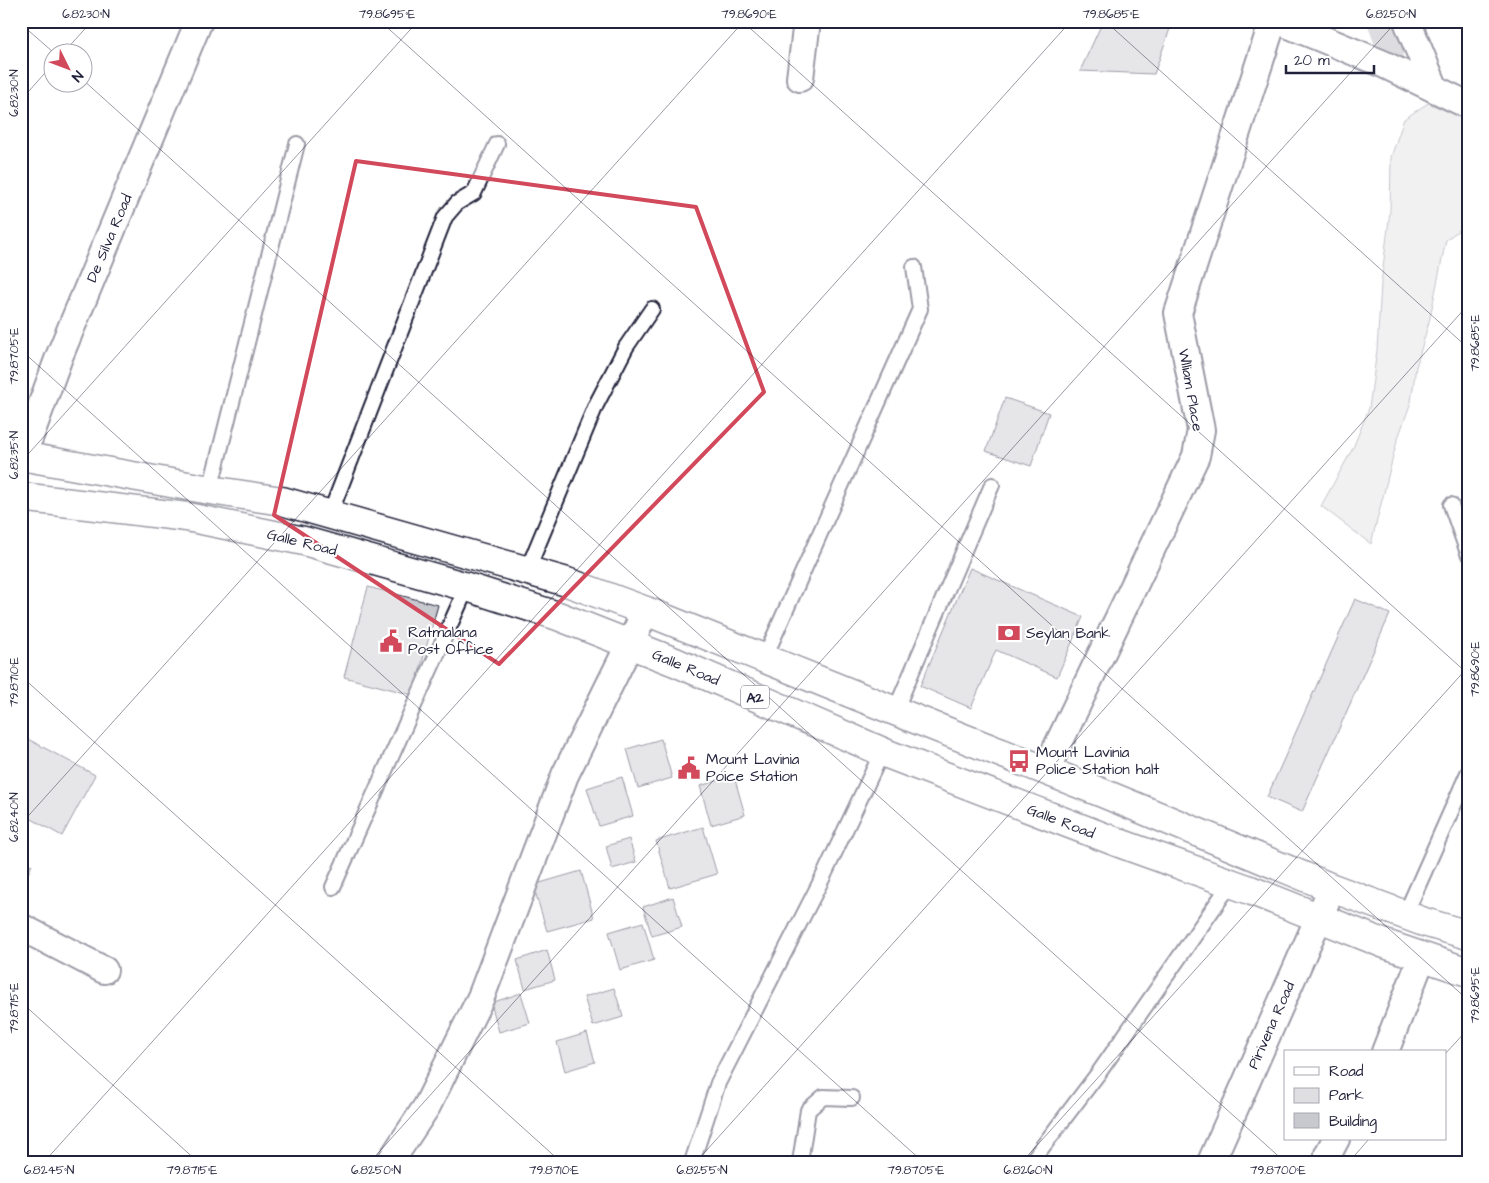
<svg xmlns="http://www.w3.org/2000/svg" width="1489" height="1183" font-family="'Architects Daughter',sans-serif">
  <rect width="100%" height="100%" fill="#fff"/>
  <filter id="ink" filterUnits="userSpaceOnUse"><feTurbulence type="fractalNoise" baseFrequency=".02" numOctaves="2"/><feDisplacementMap in="SourceGraphic" scale="10" xChannelSelector="R" yChannelSelector="G"/><feConvolveMatrix kernelMatrix="1 2 1 2 8 2 1 2 1" color-interpolation-filters="sRGB"/></filter>
  <g filter="url(#ink)">
    <!-- green -->
    <polygon fill="#dfdfe2" stroke="#80808e" points="1428,103 1468,120 1468,223 1446,240 1429,322 1416,367 1411,402 1397,441 1371,544 1321,506 1353,448 1369,408 1377,350 1381,284 1390,211 1391,157 1404,119"/>
    <g fill="none" stroke-linecap="round" stroke-linejoin="round">
      <!-- canal -->
      <polyline stroke="#b4b4bc" stroke-width="31" points="1383,21 1391,45"/>
    </g>
    <!-- building -->
    <g fill="#c8c8cf" stroke="#22223b">
      <polygon points="1103,21 1168,21 1172,23 1154,74 1080,71"/>
      <polygon points="1005,398 1049,413 1031,466 986,451"/>
      <polygon points="970,568 1083,617 1057,677 996,650 971,708 920,686"/>
      <polygon points="368,587 438,605 413,695 344,677"/>
      <polygon points="1355,599 1390,614 1302,812 1267,797"/>
      <polygon points="24,737 95,775 62,836 21,813 21,741"/>
      <polygon points="661,739 672,778 638,788 627,749"/>
      <polygon points="734,776 745,815 711,825 700,786"/>
      <polygon points="622,777 633,816 599,826 587,788"/>
      <polygon points="703,827 717,874 670,888 656,841"/>
      <polygon points="629,839 636,862 612,869 606,846"/>
      <polygon points="21,860 32,865 21,888"/>
      <polygon points="581,871 594,918 547,931 533,885"/>
      <polygon points="673,897 682,927 652,936 643,907"/>
      <polygon points="643,922 654,960 620,970 609,932"/>
      <polygon points="547,950 555,980 525,989 517,960"/>
      <polygon points="614,988 623,1017 593,1026 584,997"/>
      <polygon points="521,993 530,1023 499,1032 491,1003"/>
      <polygon points="587,1033 595,1062 565,1071 557,1042"/>
    </g>
    <g fill="none" stroke-linecap="round" stroke-linejoin="round">
      <defs>
        <g id="lane">
          <polyline points="210,490 297,144"/>
          <polyline points="1451,505 1468,553"/>
          <polyline points="330,514 445,217 457,203 474,193 497,144"/>
          <polyline points="527,571 596,405 626,347 652,309"/>
          <polyline points="764,659 920,309 914,267"/>
          <polyline points="895,711 992,485"/>
          <polyline points="333,887 467,587"/>
          <polyline points="1405,915 1468,773"/>
          <polyline points="692,1162 718,1083 824,875 882,752"/>
          <polyline points="800,1162 808,1110 823,1097 852,1098"/>
          <polyline points="1031,1162 1100,1071 1231,883"/>
        </g>
        <g id="street">
          <polyline points="1279,21 1381,63 1468,105"/>
          <polyline points="1407,21 1435,89"/>
          <polyline points="800,78 807,21"/>
          <polyline points="21,455 30,436 59,357 199,21"/>
          <polyline points="1046,770 1196,456 1201,430 1178,313 1273,21"/>
          <polyline points="21,927 104,970"/>
          <polyline points="1385,1052 1422,957"/>
          <polyline points="1328,1154 1336,1139"/>
          <polyline points="390,1162 427,1106 481,997 565,775 646,611"/>
          <polyline points="1211,1162 1332,888"/>
        </g>
        <g id="highway">
          <polyline points="21,456 210,490 282,501 567,582 646,611 895,711 1105,794 1332,888 1424,922 1468,935"/>
          <polyline points="21,497 187,517 304,541 467,587 558,616 675,662 890,755 1122,844 1250,890 1385,944 1468,972"/>
        </g>
      </defs>
      <!-- lane casing -->
      <use href="#lane" stroke="#22223b" stroke-width="18"/>
      <!-- street casing -->
      <use href="#street" stroke="#22223b" stroke-width="30"/>
      <!-- highway casing -->
      <use href="#highway" stroke="#22223b" stroke-width="31"/>
      <!-- lane -->
      <use href="#lane" stroke="#fff" stroke-width="14"/>
      <!-- street -->
      <use href="#street" stroke="#fff" stroke-width="26"/>
      <!-- highway -->
      <use href="#highway" stroke="#fff" stroke-width="28"/>
    </g>
  </g>
  <!-- marked area -->
  <path d="M0 0H1489V1183H0ZM356,161l340,46 68,185 -265,272 -225,-149z" fill="#fff" fill-opacity=".55" fill-rule="evenodd"/>
  <path fill="none" stroke="#d1495b" stroke-width="4" stroke-linejoin="round" d="M356,161l340,46 68,185 -265,272 -225,-149z"/>
  <!-- ticks -->
  <path fill="none" stroke="#22223b" stroke-width="1" stroke-opacity="0.45" d="M380,21l1088,979M742,21l726,653M1105,21l363,327M1467,21l1,1M21,24l32,28M64,52l28,-31M82,79l1203,1083M21,100l31,-35M21,350l902,812M21,462l397,-441M21,676l540,486M21,824l723,-803M21,1002l177,160M1445,1054l23,-25M44,1162l1027,-1141M370,1162l1027,-1141M696,1162l772,-857M1022,1162l446,-495M1349,1162l20,-23"/>
  <!-- icons -->
  <defs>
    <symbol id="bank-bare" viewBox="-9 -9 18 18"><path d="M-6-4H6V4H-6ZM0-2.3a2.3 2.3 0 1 0 0 4.6a2.3 2.3 0 1 0 0-4.6Z" fill="#d1495b" stroke="#fff" stroke-width="2.5" paint-order="stroke"/></symbol>
    <symbol id="civic-bare" viewBox="-9 -9 18 18"><path d="M-.6-6.5H3V-4.5H.6V-3L4-1V1h2V6H-6V1h2V-1L-.6-3ZM-1.2 2.5V6h2.4V2.5Z" fill="#d1495b" stroke="#fff" stroke-width="2.5" paint-order="stroke"/></symbol>
    <symbol id="bus-bare" viewBox="-9 -9 18 18"><path d="M-5-6H5V4H4V6H2V4H-2V6H-4V4H-5ZM-3.5-4V0h7V-4ZM-3.5 1.2v1.5H-2V1.2ZM2 1.2v1.5H3.5V1.2Z" fill="#d1495b" stroke="#fff" stroke-width="2.5" paint-order="stroke"/></symbol>
  </defs>
  <g fill-rule="evenodd">
    <use href="#bank-bare" x="993" y="617" width="32" height="32"/>
    <use href="#civic-bare" x="375" y="625" width="32" height="32"/>
    <use href="#bus-bare" x="1003" y="745" width="32" height="32"/>
    <use href="#civic-bare" x="673" y="752" width="32" height="32"/>
  </g>
  <g text-anchor="middle" stroke-width="4" stroke-linejoin="round" paint-order="stroke">
    <!-- shield labels -->
    <rect fill="#fff" stroke="#646476" stroke-width="1" x="741" y="685.5" width="28" height="23" rx="4"/>
    <g font-size="14" font-weight="bold" fill="#22223b">
      <text x="755" y="702">A2</text>
    </g>
    <!-- street labels -->
    <g font-size="15" fill="#22223b" stroke="#fff">
      <text transform="translate(109 238) rotate(-67)" y="5">De Silva Road</text>
      <text transform="translate(1191 390) rotate(80)" y="5">Wlliam Place</text>
      <text transform="translate(302 542) rotate(14)" y="5">Galle Road</text>
      <text transform="translate(686 667) rotate(23)" y="5">Galle Road</text>
      <text transform="translate(1061 821) rotate(21)" y="5">Galle Road</text>
      <text transform="translate(1271 1025) rotate(-66)" y="5">Pirivena Road</text>
    </g>
    <!-- poi labels -->
    <g font-size="15" fill="#22223b" stroke="#fff" text-anchor="start">
      <text x="408" y="637">Ratmalana<tspan x="408" dy="17">Post Office</tspan></text>
      <text x="1026" y="638">Seylan Bank</text>
      <text x="1036" y="757">Mount Lavinia<tspan x="1036" dy="17">Police Station halt</tspan></text>
      <text x="706" y="764">Mount Lavinia<tspan x="706" dy="17">Poice Station</tspan></text>
    </g>
  </g>
  <!-- margin -->
  <rect width="1489" height="1183" fill="none" stroke="#fff" stroke-width="55"/>
  <!-- legend -->
  <rect x="1284" y="1050" width="162" height="90" fill="#ffffff" stroke="#a7a7b1"/>
  <rect x="1294" y="1067" width="25" height="8" fill="#ffffff" stroke="#a7a7b1"/>
  <text x="1329" y="1076" font-size="15" fill="#22223b">Road</text>
  <rect x="1294" y="1088" width="25" height="15" fill="#dfdfe2" stroke="#a7a7b1"/>
  <text x="1329" y="1100" font-size="15" fill="#22223b">Park</text>
  <rect x="1294" y="1113" width="25" height="15" fill="#c8c8cf" stroke="#a7a7b1"/>
  <text x="1329" y="1126" font-size="15" fill="#22223b">Building</text>
  <!-- north arrow -->
  <g transform="translate(68 68) rotate(132)"><circle r="24" fill="#ffffff" stroke="#a7a7b1"/>
  <path d="M0-4L9 19L0 12L-9 19Z" fill="#d1495b"/>
  <text y="-8" font-size="14" font-weight="bold" text-anchor="middle" fill="#22223b">N</text>
  </g>
  <!-- scale -->
  <path d="M1286 65v8h88v-8" fill="none" stroke="#22223b" stroke-width="2.5"/>
  <text x="1294" y="65" font-size="15" fill="#22223b" stroke="#ffffff" stroke-width="4" paint-order="stroke">20 m</text>
  <rect x="28" y="28" width="1434" height="1128" fill="none" stroke="#22223b" stroke-width="2"/>
  <g font-size="12" text-anchor="middle" fill="#22223b">
    <text x="86" y="18">6.8230°N</text>
    <text x="387" y="18">79.8695°E</text>
    <text x="749" y="18">79.8690°E</text>
    <text x="1111" y="18">79.8685°E</text>
    <text x="1391" y="18">6.8250°N</text>
    <text transform="translate(14 93) rotate(-90)" y="4">6.8230°N</text>
    <text transform="translate(1475 343) rotate(-90)" y="4">79.8685°E</text>
    <text transform="translate(14 356) rotate(-90)" y="4">79.8705°E</text>
    <text transform="translate(14 455) rotate(-90)" y="4">6.8235°N</text>
    <text transform="translate(1475 669) rotate(-90)" y="4">79.8690°E</text>
    <text transform="translate(14 682) rotate(-90)" y="4">79.8710°E</text>
    <text transform="translate(14 817) rotate(-90)" y="4">6.8240°N</text>
    <text transform="translate(1475 995) rotate(-90)" y="4">79.8695°E</text>
    <text transform="translate(14 1008) rotate(-90)" y="4">79.8715°E</text>
    <text x="49" y="1174">6.8245°N</text>
    <text x="192" y="1174">79.8715°E</text>
    <text x="376" y="1174">6.8250°N</text>
    <text x="554" y="1174">79.8710°E</text>
    <text x="702" y="1174">6.8255°N</text>
    <text x="916" y="1174">79.8705°E</text>
    <text x="1028" y="1174">6.8260°N</text>
    <text x="1278" y="1174">79.8700°E</text>
  </g>
</svg>
